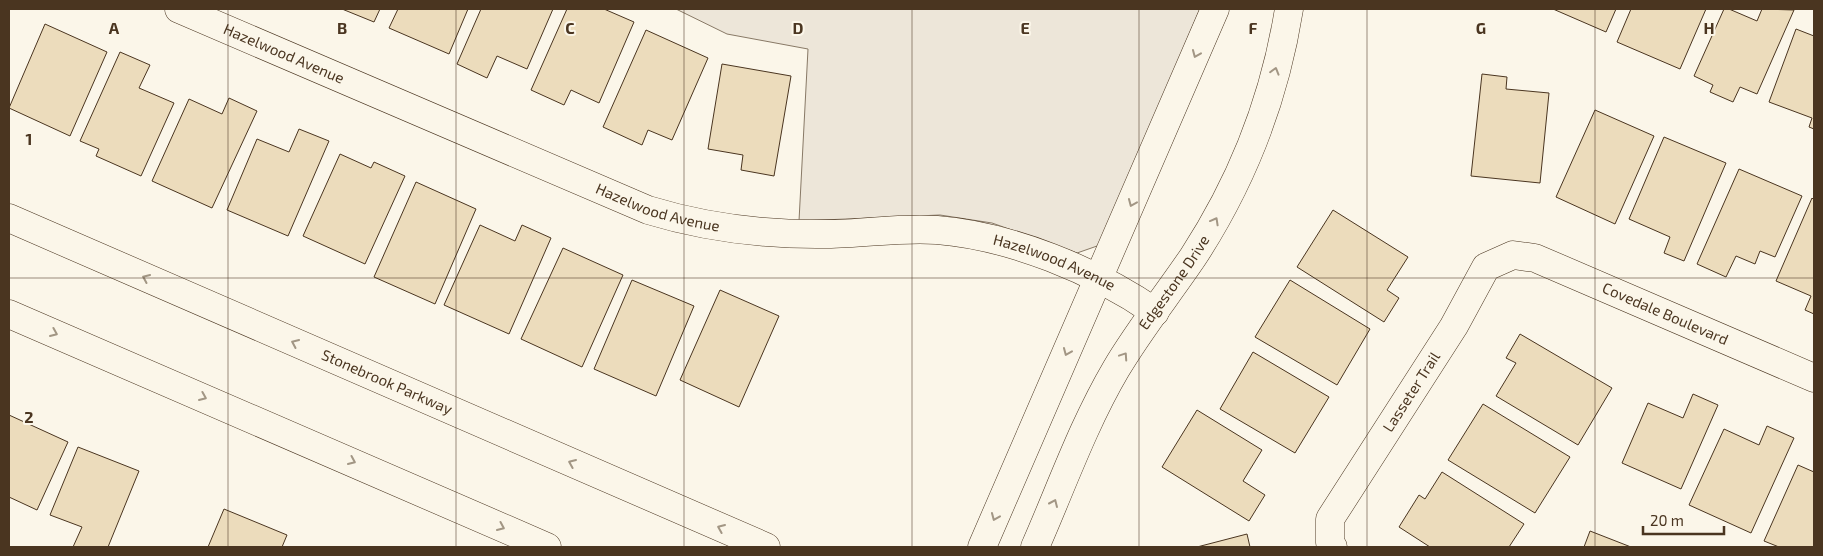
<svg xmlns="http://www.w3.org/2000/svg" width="1823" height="556" font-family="'Exo 2',sans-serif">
  <rect width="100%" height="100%" fill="#fbf6e9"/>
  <!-- green -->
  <polygon fill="#ede6d9" stroke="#887966" points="676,9 1200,9 1100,245 1077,253 992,223 940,215 799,221 808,49 727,34"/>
  <!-- building -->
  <g fill="#ecdcbc" stroke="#4a3520">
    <polygon points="342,9 380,9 374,22"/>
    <polygon points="398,9 468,9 449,54 389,28"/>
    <polygon points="481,9 553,9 527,69 497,56 487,78 457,64"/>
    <polygon points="567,9 604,9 634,22 599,103 571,90 564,105 531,90"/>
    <polygon points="1553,9 1616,9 1606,32"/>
    <polygon points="1631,9 1706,9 1680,69 1617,42"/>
    <polygon points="1724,9 1729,9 1757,21 1762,9 1794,10 1757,94 1740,87 1733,102 1710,92 1713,85 1694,76"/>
    <polygon points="45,24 107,52 70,136 9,108"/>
    <polygon points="1796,29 1814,36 1814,129 1809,127 1812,118 1769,102"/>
    <polygon points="646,30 708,58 672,140 648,130 642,145 603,127"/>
    <polygon points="120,52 150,65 139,88 174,103 141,176 96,156 99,149 80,141"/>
    <polygon points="722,64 791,76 774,176 741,170 743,155 708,149"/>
    <polygon points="1482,74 1507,77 1506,89 1549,93 1540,183 1471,176"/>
    <polygon points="229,98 257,111 212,208 152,181 189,99 222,114"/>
    <polygon points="1595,110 1654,136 1615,224 1556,197"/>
    <polygon points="299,129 329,141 288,236 227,210 257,139 289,152"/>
    <polygon points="1664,137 1726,163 1684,261 1664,253 1670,237 1629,219"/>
    <polygon points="340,154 371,168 374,162 405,176 365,264 303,236"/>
    <polygon points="1739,169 1802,196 1775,257 1760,251 1755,264 1736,256 1726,277 1697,264"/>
    <polygon points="416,182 476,209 435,304 374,277"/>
    <polygon points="1812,198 1814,200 1814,314 1805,310 1811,296 1776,281"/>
    <polygon points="1333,210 1408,257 1387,290 1399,298 1384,322 1297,267"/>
    <polygon points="480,225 515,241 522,225 551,238 509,334 444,305"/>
    <polygon points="563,248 623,275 582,367 521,339"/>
    <polygon points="632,280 694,306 656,396 594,369"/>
    <polygon points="1290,280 1370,329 1337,385 1255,337"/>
    <polygon points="720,290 779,316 739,407 680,380"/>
    <polygon points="1520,334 1612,388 1578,445 1496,396 1516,363 1506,358"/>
    <polygon points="1253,352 1329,397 1295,453 1220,409"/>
    <polygon points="1693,394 1718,405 1681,489 1622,463 1648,403 1683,418"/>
    <polygon points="1483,404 1570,457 1535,513 1448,460"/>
    <polygon points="1197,410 1262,450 1243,481 1265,495 1249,521 1162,467"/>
    <polygon points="9,415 68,442 37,510 9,497"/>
    <polygon points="1767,426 1794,438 1751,533 1689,505 1724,429 1759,445"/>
    <polygon points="78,447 139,471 108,547 73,547 82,527 50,515"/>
    <polygon points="1798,465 1814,472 1814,547 1779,547 1764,541"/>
    <polygon points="1442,472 1524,524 1509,547 1430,547 1399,527 1419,495 1425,499"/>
    <polygon points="224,509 287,535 282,547 208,547"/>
    <polygon points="1590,531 1631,547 1584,547"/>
    <polygon points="1247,534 1250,547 1197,547"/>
  </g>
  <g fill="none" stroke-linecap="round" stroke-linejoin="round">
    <defs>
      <g id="minor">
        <path id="s1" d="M179,9l469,201c59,18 118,25 179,24 37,0 73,-7 110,-4 74,6 157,40 218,82"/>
        <polyline points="982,547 1215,9"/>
        <path id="s2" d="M1035,547c26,-59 48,-122 81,-178 23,-39 52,-75 77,-112 49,-75 82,-160 96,-248"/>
        <path id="s3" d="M1333,547l-3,-4v-24l124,-193 32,-59 27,-12 22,3 279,120"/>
      </g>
      <g id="major">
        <path id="s4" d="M9,218l757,329"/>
        <polyline points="9,314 547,547"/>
      </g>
    </defs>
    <!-- minor casing -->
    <use href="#minor" stroke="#4a3520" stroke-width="29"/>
    <!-- major casing -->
    <use href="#major" stroke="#4a3520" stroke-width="29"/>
    <!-- minor -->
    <use href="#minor" stroke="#fbf6e9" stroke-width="28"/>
    <!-- major -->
    <use href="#major" stroke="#fbf6e9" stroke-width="28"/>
  </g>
  <!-- one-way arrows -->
  <defs><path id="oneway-chevron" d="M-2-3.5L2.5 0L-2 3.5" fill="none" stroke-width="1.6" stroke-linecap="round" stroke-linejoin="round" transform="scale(1.25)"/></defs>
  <g stroke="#a29684">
    <use href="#oneway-chevron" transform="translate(1196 54) rotate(113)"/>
    <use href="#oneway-chevron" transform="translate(1275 71) rotate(-74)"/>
    <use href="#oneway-chevron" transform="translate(1132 203) rotate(113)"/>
    <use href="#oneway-chevron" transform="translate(1215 221) rotate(-61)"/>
    <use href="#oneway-chevron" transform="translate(146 278) rotate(-156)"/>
    <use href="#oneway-chevron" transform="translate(54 333) rotate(23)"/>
    <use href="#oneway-chevron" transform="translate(295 343) rotate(-156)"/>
    <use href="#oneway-chevron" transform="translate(1067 352) rotate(113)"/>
    <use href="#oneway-chevron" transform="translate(1124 356) rotate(-56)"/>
    <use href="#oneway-chevron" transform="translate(203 397) rotate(23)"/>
    <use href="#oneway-chevron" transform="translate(352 461) rotate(24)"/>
    <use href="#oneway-chevron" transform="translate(572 463) rotate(-157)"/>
    <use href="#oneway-chevron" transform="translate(1054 503) rotate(-66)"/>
    <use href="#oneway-chevron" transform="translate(995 517) rotate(113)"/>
    <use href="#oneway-chevron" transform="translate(501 527) rotate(24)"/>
    <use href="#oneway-chevron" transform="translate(721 528) rotate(-157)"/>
  </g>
  <!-- grid -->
  <path fill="none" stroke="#4a3520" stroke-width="1" stroke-opacity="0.55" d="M228,9v538M456,9v538M684,9v538M912,9v538M1139,9v538M1367,9v538M1595,9v538M9,278h1805"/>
  <g text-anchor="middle" stroke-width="4" stroke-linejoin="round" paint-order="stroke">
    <!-- street labels -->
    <g font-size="15" fill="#4a3520" stroke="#fbf6e9">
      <text dy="5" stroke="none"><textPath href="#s1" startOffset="114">Hazelwood Avenue</textPath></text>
      <text dy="5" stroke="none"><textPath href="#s1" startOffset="519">Hazelwood Avenue</textPath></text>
      <text dy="5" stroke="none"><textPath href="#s1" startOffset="924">Hazelwood Avenue</textPath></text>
      <text dy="5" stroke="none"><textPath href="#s2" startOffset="300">Edgestone Drive</textPath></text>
      <text dy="5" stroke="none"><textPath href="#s3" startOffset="519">Covedale Boulevard</textPath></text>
      <text dy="5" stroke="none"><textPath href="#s4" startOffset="412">Stonebrook Parkway</textPath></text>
      <text dy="5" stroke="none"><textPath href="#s3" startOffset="180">Lasseter Trail</textPath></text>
    </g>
  </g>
  <g font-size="16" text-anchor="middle" font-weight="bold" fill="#4a3520" stroke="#fbf6e9" stroke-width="4" stroke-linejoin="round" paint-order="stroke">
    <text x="114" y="34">A</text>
    <text x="342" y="34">B</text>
    <text x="570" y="34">C</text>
    <text x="798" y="34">D</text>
    <text x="1025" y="34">E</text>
    <text x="1253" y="34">F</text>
    <text x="1481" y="34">G</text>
    <text x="1709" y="34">H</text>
    <text x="29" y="145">1</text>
    <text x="29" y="423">2</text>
  </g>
  <!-- border -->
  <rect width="1823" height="556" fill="none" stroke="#4a3520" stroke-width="20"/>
  <!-- scale -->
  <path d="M1643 526v8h81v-8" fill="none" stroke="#4a3520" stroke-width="2.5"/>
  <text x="1650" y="526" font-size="15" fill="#4a3520" stroke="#fbf6e9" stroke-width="4" paint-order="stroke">20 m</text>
</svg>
